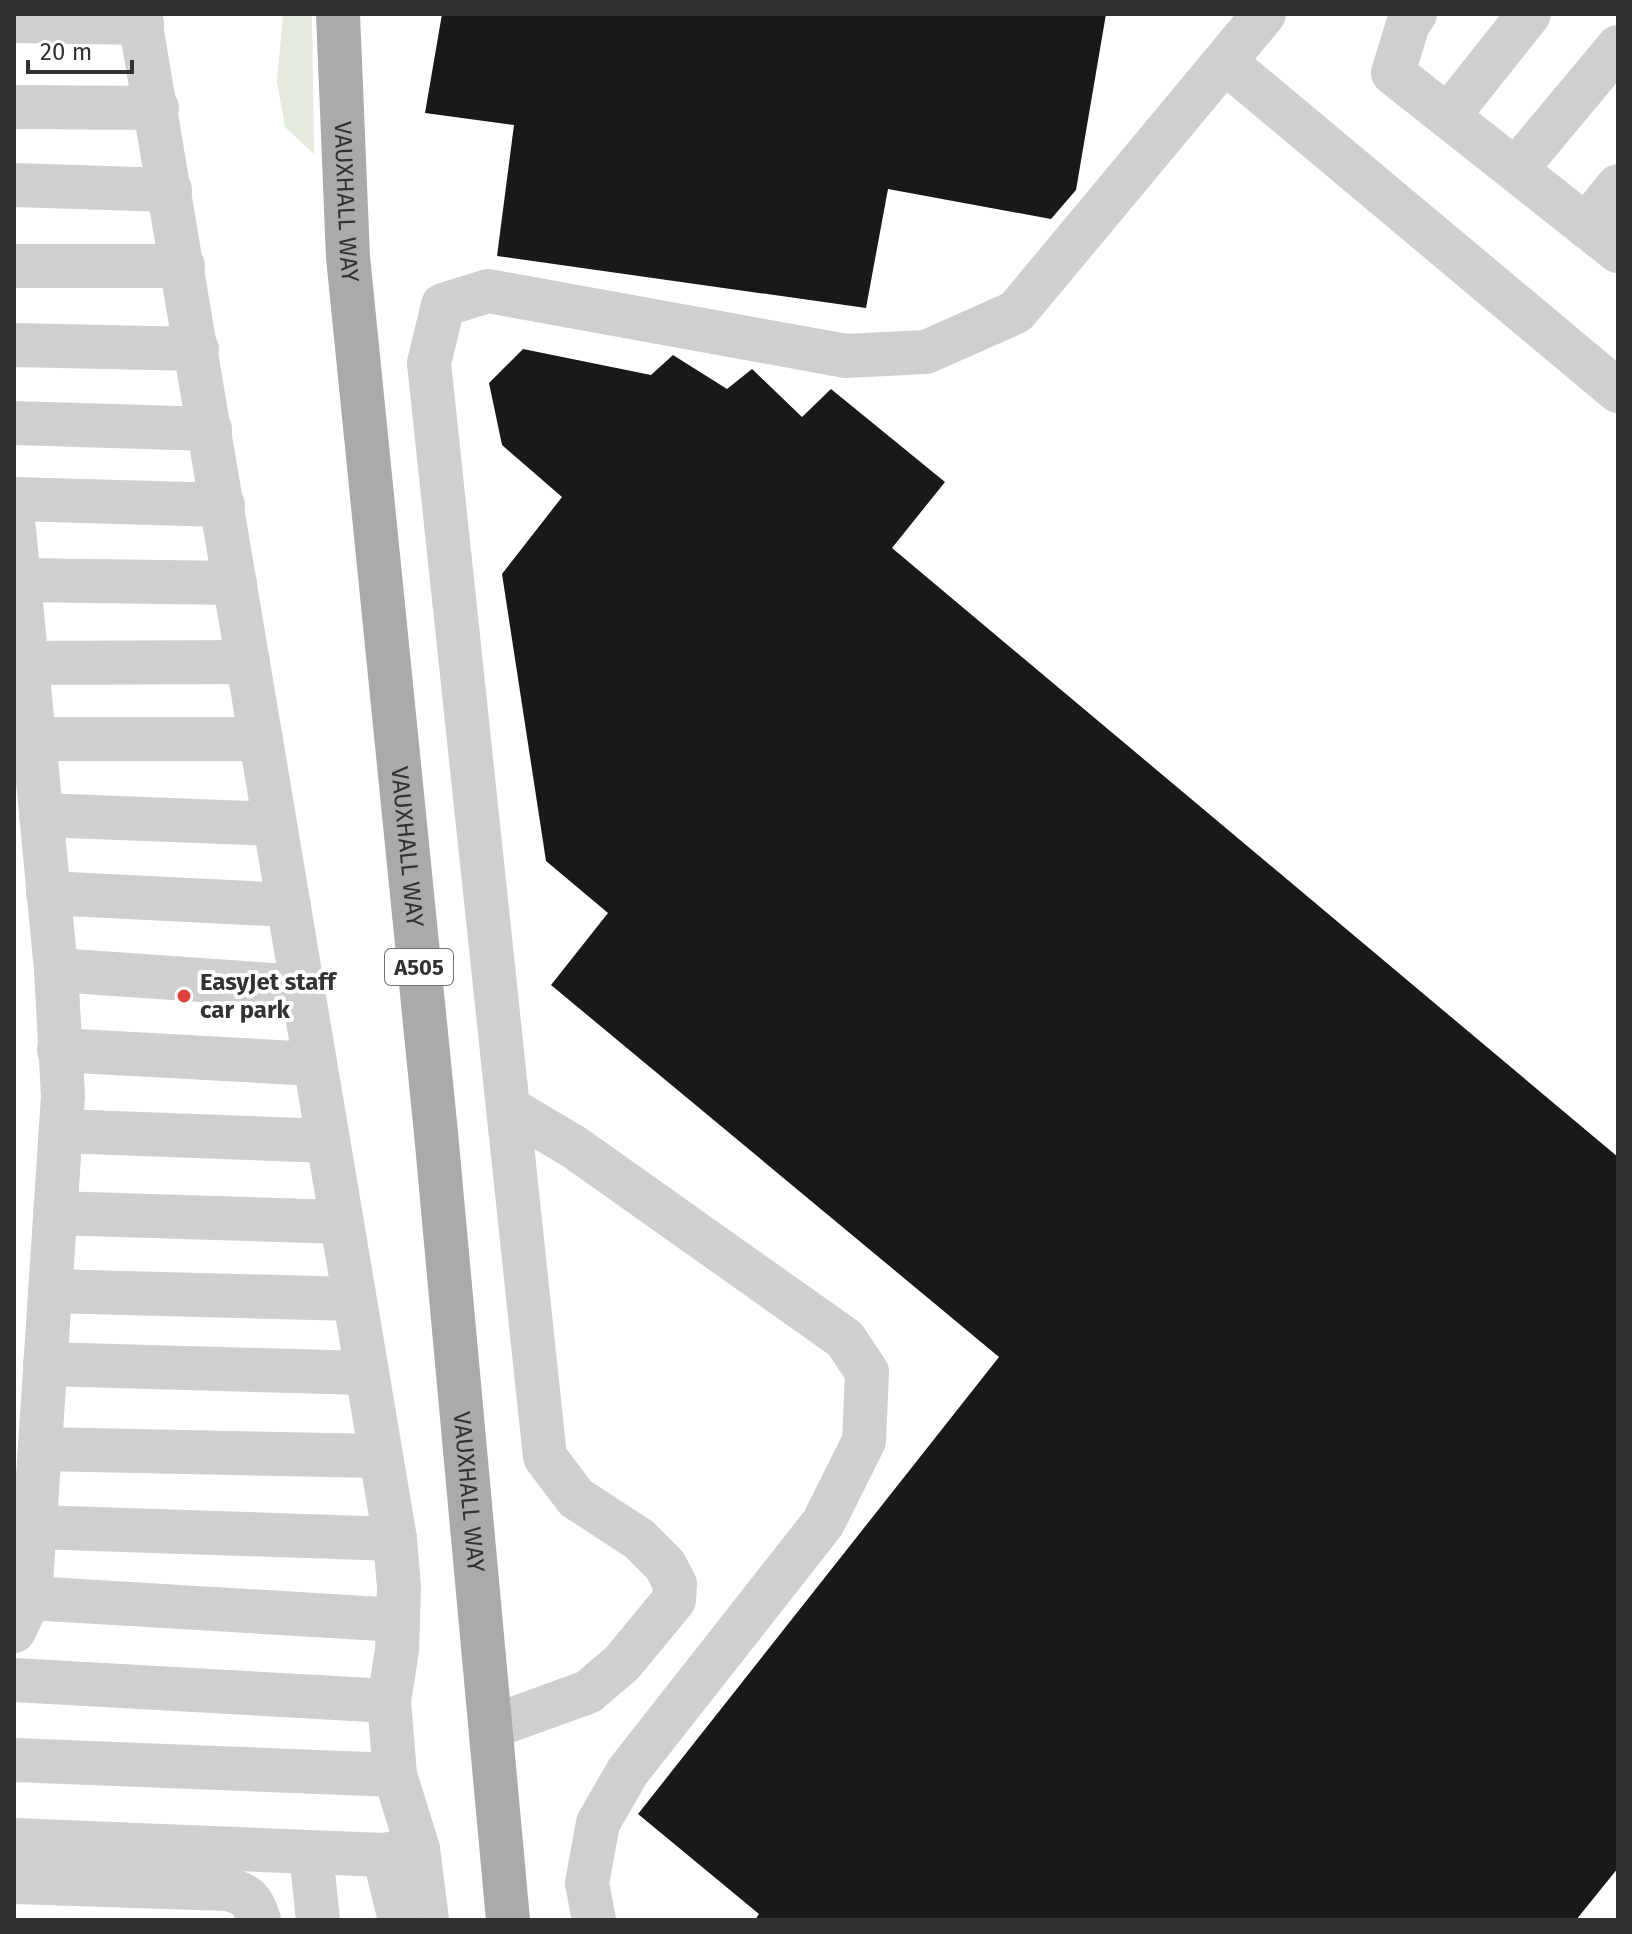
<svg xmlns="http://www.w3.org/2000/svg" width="1632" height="1934" font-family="'Fira Sans',sans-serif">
  <rect width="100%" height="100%" fill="#fff"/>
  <!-- green -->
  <polygon fill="#e3ebde" points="283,14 312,14 314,154 285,127 277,82"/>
  <!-- building -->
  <g fill="#191919">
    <polygon points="442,14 1106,14 1076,190 1051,219 888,189 866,308 497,256 514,125 425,113"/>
    <polygon points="523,349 651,375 673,355 727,389 752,369 802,417 831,389 945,482 892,548 1618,1157 1618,1868 1576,1920 755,1920 759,1914 638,1814 999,1357 551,985 608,913 546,861 502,574 562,497 502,445 489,383"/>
  </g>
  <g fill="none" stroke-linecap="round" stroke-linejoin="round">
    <!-- minor -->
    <g stroke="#cfcfcf" stroke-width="44">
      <polyline points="139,14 395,1539 399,1588 397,1650 389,1701 395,1775 418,1849 427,1920"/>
      <polyline points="1415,14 1408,24 1393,73 1618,251"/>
      <polyline points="14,21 142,23"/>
      <polyline points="1225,62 1618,391"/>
      <polyline points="14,107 157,108"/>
      <polyline points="1448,116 1529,14"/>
      <polyline points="1517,168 1618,47"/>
      <polyline points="14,185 170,190"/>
      <polyline points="1586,226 1618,186"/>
      <polyline points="14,266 183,266"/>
      <polyline points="14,345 197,349"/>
      <polyline points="14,423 210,429"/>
      <polyline points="14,499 223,505"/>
      <polyline points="14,529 56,970 63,1096 30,1598 14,1631"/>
      <polyline points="18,580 235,583"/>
      <polyline points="26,663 248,662"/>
      <polyline points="33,739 261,739"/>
      <polyline points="41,815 275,824"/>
      <polyline points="48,893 289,905"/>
      <polyline points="56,970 302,987"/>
      <polyline points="59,1050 315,1064"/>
      <polyline points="510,1109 574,1147 845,1339 867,1372 864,1441 823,1523 628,1771 598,1823 587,1883 594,1920"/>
      <polyline points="61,1131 328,1141"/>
      <polyline points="55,1213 341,1222"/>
      <polyline points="50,1291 354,1299"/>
      <polyline points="45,1364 365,1373"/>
      <polyline points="40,1449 379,1456"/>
      <polyline points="35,1527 395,1539"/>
      <polyline points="30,1598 398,1620"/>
      <polyline points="14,1680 389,1701"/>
      <polyline points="491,1727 588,1692 622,1663 674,1600 675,1584 665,1565 639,1539 576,1498 545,1457 429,363 443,305 488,291 846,356 926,352 1016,312 1264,14"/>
      <polyline points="14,1760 395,1775"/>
      <polyline points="14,1840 384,1855 418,1849"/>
      <polyline points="311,1853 318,1920"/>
      <polyline points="384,1855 400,1920"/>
      <path d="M14,1882l214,7c20,6 25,11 31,31"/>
    </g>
    <!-- major -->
    <path stroke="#aaa" stroke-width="44" id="s1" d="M338,14l10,243 88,876 72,787"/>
  </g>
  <!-- markers -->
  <circle fill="#e0413c" stroke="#fff" stroke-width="3" cx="184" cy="996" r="8"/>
  <g text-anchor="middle" stroke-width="8" stroke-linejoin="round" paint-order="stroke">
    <!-- shield labels -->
    <rect fill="#fff" stroke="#707070" stroke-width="2" x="385" y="949" width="68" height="36" rx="6"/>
    <g font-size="22" font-weight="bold" fill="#323232">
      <text x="419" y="975">A505</text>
    </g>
    <!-- street labels -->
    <g font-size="24" fill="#323232" stroke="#fff">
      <text dy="8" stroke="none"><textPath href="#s1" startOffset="188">VAUXHALL WAY</textPath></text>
      <text dy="8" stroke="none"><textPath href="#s1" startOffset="836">VAUXHALL WAY</textPath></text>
      <text dy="8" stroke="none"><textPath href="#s1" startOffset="1484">VAUXHALL WAY</textPath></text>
    </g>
    <!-- poi labels -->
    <g font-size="24" font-weight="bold" fill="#323232" stroke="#fff" text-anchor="start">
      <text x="200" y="990">EasyJet staff<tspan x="200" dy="28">car park</tspan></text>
    </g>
  </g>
  <!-- border -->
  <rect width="1632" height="1934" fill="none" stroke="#323232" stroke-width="32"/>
  <!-- scale -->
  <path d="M28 60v12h104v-12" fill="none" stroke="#323232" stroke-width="4"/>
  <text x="40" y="60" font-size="24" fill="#323232" stroke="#ffffff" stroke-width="6" paint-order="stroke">20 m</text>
</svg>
